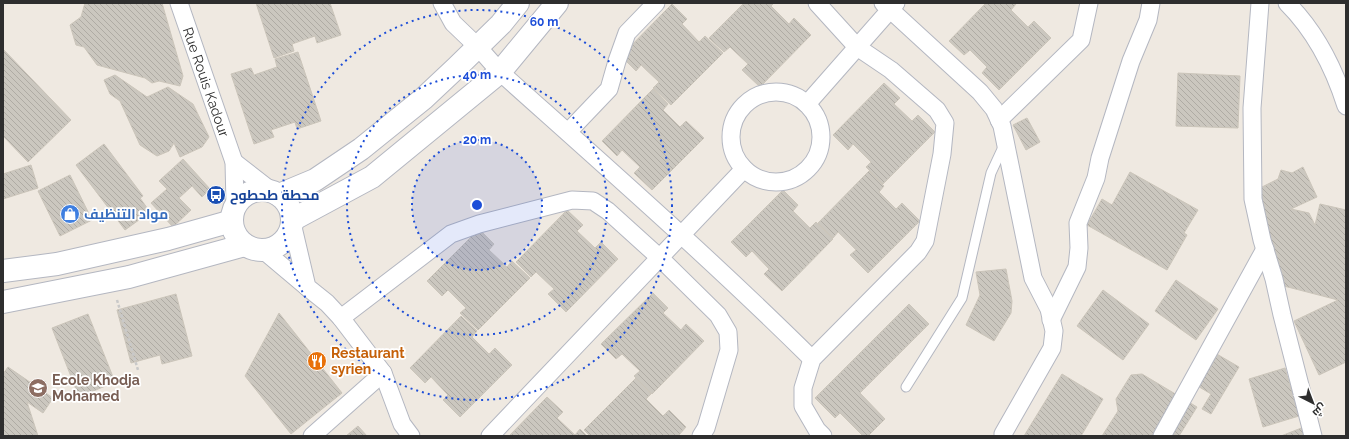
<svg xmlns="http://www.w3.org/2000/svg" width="1349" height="439" font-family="Raleway,Cairo,sans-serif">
  <defs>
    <pattern id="building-back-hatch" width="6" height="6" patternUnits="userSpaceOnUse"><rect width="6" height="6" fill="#cbc7bf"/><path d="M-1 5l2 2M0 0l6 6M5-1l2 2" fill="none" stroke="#afaba4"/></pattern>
  </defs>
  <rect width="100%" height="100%" fill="#efe9e1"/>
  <!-- building -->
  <g fill="url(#building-back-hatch)" stroke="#cbc5ba">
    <polygon points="85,3 162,3 183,76 180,86 159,81 152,83 145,78 97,65 84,47 76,45 70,25 81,17"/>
    <polygon points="256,3 330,3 341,35 317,43 315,36 292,44 294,51 274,58"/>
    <polygon points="744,3 774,3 771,6 789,24 794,18 811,35 760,87 742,70 748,64 730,47 724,52 709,38"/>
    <polygon points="986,3 1015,3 1016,4 1011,10 1028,27 1034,21 1051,38 999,90 982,73 987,67 970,50 964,55 949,41"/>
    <polygon points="672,4 687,19 682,24 699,42 705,36 723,53 671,105 653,88 659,82 641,65 636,71 621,56"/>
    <polygon points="3,49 71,120 28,162 3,136 4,132 3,131"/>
    <polygon points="298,52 321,121 297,129 295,122 271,130 274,137 254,144 231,74 251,68 254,75 277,67 275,59"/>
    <polygon points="1178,73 1240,76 1238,128 1176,126"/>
    <polygon points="115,75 147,97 168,87 193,104 209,137 202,147 180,157 174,143 169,151 157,156 140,145 120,101 110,94 104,80"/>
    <polygon points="884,83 900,98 894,104 912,121 918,115 935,132 883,184 866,167 871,162 853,144 848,150 833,135"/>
    <polygon points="653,89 668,104 663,110 680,127 686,121 704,138 652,190 634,173 640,167 622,150 617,156 602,141"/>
    <polygon points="1027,118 1040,142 1026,150 1013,125"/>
    <polygon points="104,144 143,196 140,198 150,212 125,230 76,165"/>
    <polygon points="183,159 210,189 202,197 192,186 179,198 191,210 173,227 151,203 167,189 159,181"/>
    <polygon points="31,165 38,188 3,199 3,174"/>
    <polygon points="1303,167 1317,197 1291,209 1309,213 1315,225 1320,204 1346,210 1346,362 1319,375 1294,321 1338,300 1280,285 1256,190 1278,179 1281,170 1292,173"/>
    <polygon points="869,171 884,186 879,192 896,209 902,203 920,221 868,273 850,255 856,250 838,232 833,238 818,223"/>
    <polygon points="1130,172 1198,210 1184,233 1187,235 1167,270 1087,225 1102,199 1112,205"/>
    <polygon points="70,175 92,220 60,236 38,191"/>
    <polygon points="783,190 798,205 793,211 810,228 816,222 833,239 782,291 764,274 769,269 752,251 746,257 731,242"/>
    <polygon points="567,210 583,225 577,231 595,248 601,242 618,259 566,312 548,294 554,289 536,272 531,277 516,262"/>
    <polygon points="479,229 494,244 489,250 507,267 512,261 530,278 478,330 460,313 466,308 448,290 442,296 427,281"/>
    <polygon points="1006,269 1012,301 1011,313 994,341 966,325 980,295 976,272"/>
    <polygon points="1176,280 1218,309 1196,340 1155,311"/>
    <polygon points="1103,290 1149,324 1123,360 1077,326"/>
    <polygon points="653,293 668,308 663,313 681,330 686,324 704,341 652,394 634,376 640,371 622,354 616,359 601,344"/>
    <polygon points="176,294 192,356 162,364 160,355 131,363 117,310"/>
    <polygon points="909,304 929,324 860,393 885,419 868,436 863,436 840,413 835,418 815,398"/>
    <polygon points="279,313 342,393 291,434 245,376"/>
    <polygon points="88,314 115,382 79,397 52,328"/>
    <polygon points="461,316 477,331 472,337 489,354 495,348 512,365 460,417 443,400 448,395 431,377 425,383 410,368"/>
    <polygon points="1215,353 1239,367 1211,414 1202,409 1211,394 1196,385"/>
    <polygon points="8,367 53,398 43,413 27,402 38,436 3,436 3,374"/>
    <polygon points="1285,368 1299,416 1263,427 1249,379"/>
    <polygon points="1062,374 1103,399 1081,436 1024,436"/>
    <polygon points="1142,374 1197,407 1179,436 1102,436 1118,411 1116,399 1131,375"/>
    <polygon points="636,378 651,394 646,399 663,416 669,410 686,427 678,436 590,436 584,430"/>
    <polygon points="547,397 563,412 557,418 575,435 580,429 587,436 509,436"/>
    <polygon points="1309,425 1313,436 1281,436"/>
    <polygon points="358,426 367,436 346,436"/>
  </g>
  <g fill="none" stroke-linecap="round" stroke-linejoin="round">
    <defs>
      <polyline id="lane" points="906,387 962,298 991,173 1004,145"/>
      <g id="street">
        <polyline points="179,3 234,162 235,205"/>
        <path d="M442,3l11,20 25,24 22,25c105,94 211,187 312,287"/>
        <polyline points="817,3 857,47 891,70 937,110 945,123 942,154 925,241 918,252 812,359 803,388 803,406 817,430 823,436"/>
        <polyline points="883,3 980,92 994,109 1002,126 1033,278 1049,309 1054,331 1052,348 1003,434"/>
        <polyline points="1260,3 1252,108 1253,199 1262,240 1274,279 1282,315 1313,436"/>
        <path d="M1287,3c28,28 47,65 59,103"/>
        <circle cx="776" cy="137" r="45"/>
        <polyline points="807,104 896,3"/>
        <polyline points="999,120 1081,40 1089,3"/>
        <polyline points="568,132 609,89 617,61 627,33 656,3"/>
        <polyline points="234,162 270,190"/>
        <polyline points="292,223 307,287 327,303 341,318 383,373 402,424 411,436"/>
        <polyline points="263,250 307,287"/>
        <polyline points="341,318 451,234 479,224 572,200 593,201 608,211 660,258 718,315 728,332 729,350 706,428 701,436"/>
        <polyline points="1051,320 1077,267 1079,248 1078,223 1096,178 1100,158 1131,61 1148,20 1151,3"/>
        <polyline points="312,436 383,373"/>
        <polyline points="490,436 744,169"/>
        <polyline points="1162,436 1265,249"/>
      </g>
      <g id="secondary">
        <circle cx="262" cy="220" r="30"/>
        <polyline points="279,195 315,180 361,149 423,99 456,68 501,24 518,3"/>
        <polyline points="292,220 372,177 500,72 557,3"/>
        <polyline points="3,271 57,264 168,239 232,221"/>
        <polyline points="3,302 129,277 245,245"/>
      </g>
    </defs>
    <!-- lane casing -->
    <use href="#lane" stroke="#b4b7c1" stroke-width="11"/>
    <!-- street casing -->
    <use href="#street" stroke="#b4b7c1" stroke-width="19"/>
    <!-- secondary casing -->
    <use href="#secondary" stroke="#b4b7c1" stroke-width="24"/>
    <!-- path -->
    <polyline stroke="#c9c9c9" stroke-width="2.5" stroke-dasharray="3 2" stroke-linecap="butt" points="117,300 138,370"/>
    <!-- lane -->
    <use href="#lane" stroke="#fff" stroke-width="9"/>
    <!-- street -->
    <use href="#street" stroke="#fff" stroke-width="17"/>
    <!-- secondary -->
    <use href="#secondary" stroke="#fff" stroke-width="22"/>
  </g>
  <!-- distance rings -->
  <circle cx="477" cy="205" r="65" fill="#1d4ed8" fill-opacity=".12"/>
  <g fill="none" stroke="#1d4ed8" stroke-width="2" stroke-dasharray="2 4">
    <circle cx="477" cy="205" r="65"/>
    <circle cx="477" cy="205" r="130"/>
    <circle cx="477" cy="205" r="195"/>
  </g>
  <!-- icons -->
  <defs>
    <symbol id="bus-disc" viewBox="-11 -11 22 22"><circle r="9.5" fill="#1a4fb4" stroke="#fff"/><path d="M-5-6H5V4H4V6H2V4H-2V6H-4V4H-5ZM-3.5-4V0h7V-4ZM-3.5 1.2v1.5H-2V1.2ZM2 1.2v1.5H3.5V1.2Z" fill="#fff"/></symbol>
    <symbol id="shop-disc" viewBox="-11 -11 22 22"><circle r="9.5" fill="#3f7fe0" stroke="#fff"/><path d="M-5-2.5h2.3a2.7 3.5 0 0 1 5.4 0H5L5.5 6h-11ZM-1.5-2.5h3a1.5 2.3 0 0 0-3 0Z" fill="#fff"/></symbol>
    <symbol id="restaurant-disc" viewBox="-11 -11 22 22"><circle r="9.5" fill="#e8710a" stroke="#fff"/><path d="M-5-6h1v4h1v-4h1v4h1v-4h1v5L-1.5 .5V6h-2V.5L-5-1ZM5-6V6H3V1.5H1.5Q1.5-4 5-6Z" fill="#fff"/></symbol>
    <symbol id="school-disc" viewBox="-11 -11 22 22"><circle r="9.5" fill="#8d6e63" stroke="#fff"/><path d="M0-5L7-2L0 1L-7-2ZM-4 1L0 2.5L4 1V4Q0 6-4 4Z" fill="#fff"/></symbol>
  </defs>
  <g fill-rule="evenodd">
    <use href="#bus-disc" x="205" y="184" width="22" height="22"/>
    <use href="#shop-disc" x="59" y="203" width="22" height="22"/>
    <use href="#restaurant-disc" x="306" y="350" width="22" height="22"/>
    <use href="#school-disc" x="27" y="377" width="22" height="22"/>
  </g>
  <g text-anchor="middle" stroke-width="3.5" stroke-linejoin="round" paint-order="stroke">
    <!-- street labels -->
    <g font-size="14" fill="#2e2e2e" stroke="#fff">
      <text transform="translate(206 82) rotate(71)" y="5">Rue Rouis Kadour</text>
    </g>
    <!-- transit labels -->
    <g font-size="14" font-weight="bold" fill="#164399" stroke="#fff" text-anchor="start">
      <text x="230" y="200">محطة طحطوح</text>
    </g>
    <!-- shop labels -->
    <g font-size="14" font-weight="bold" fill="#366cbe" stroke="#fff" text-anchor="start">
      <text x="84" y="219">مواد التنظيف</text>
    </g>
    <!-- food labels -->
    <g font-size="14" font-weight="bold" fill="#c56008" stroke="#fff" text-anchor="start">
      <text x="331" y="358">Restaurant<tspan x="331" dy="16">syrien</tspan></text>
    </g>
    <!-- education labels -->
    <g font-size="14" font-weight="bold" fill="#785e54" stroke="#fff" text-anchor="start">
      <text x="52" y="385">Ecole Khodja<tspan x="52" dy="16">Mohamed</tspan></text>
    </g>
  </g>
  <circle cx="477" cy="205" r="6" fill="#1d4ed8" stroke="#fff" stroke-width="2"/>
  <g font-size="12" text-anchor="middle" font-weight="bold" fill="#1d4ed8" stroke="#fff" stroke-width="3.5" stroke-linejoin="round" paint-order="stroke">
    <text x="544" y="26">60 m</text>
    <text x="477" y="79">40 m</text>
    <text x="477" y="144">20 m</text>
  </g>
  <!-- border -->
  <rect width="1349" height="439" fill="none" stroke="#2e2e2e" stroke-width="8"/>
  <!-- north arrow -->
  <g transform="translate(1313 403) rotate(138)" stroke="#ffffff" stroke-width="3" paint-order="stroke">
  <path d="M0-3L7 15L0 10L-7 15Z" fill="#2e2e2e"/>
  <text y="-6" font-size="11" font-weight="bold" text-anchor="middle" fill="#2e2e2e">ش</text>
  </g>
</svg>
